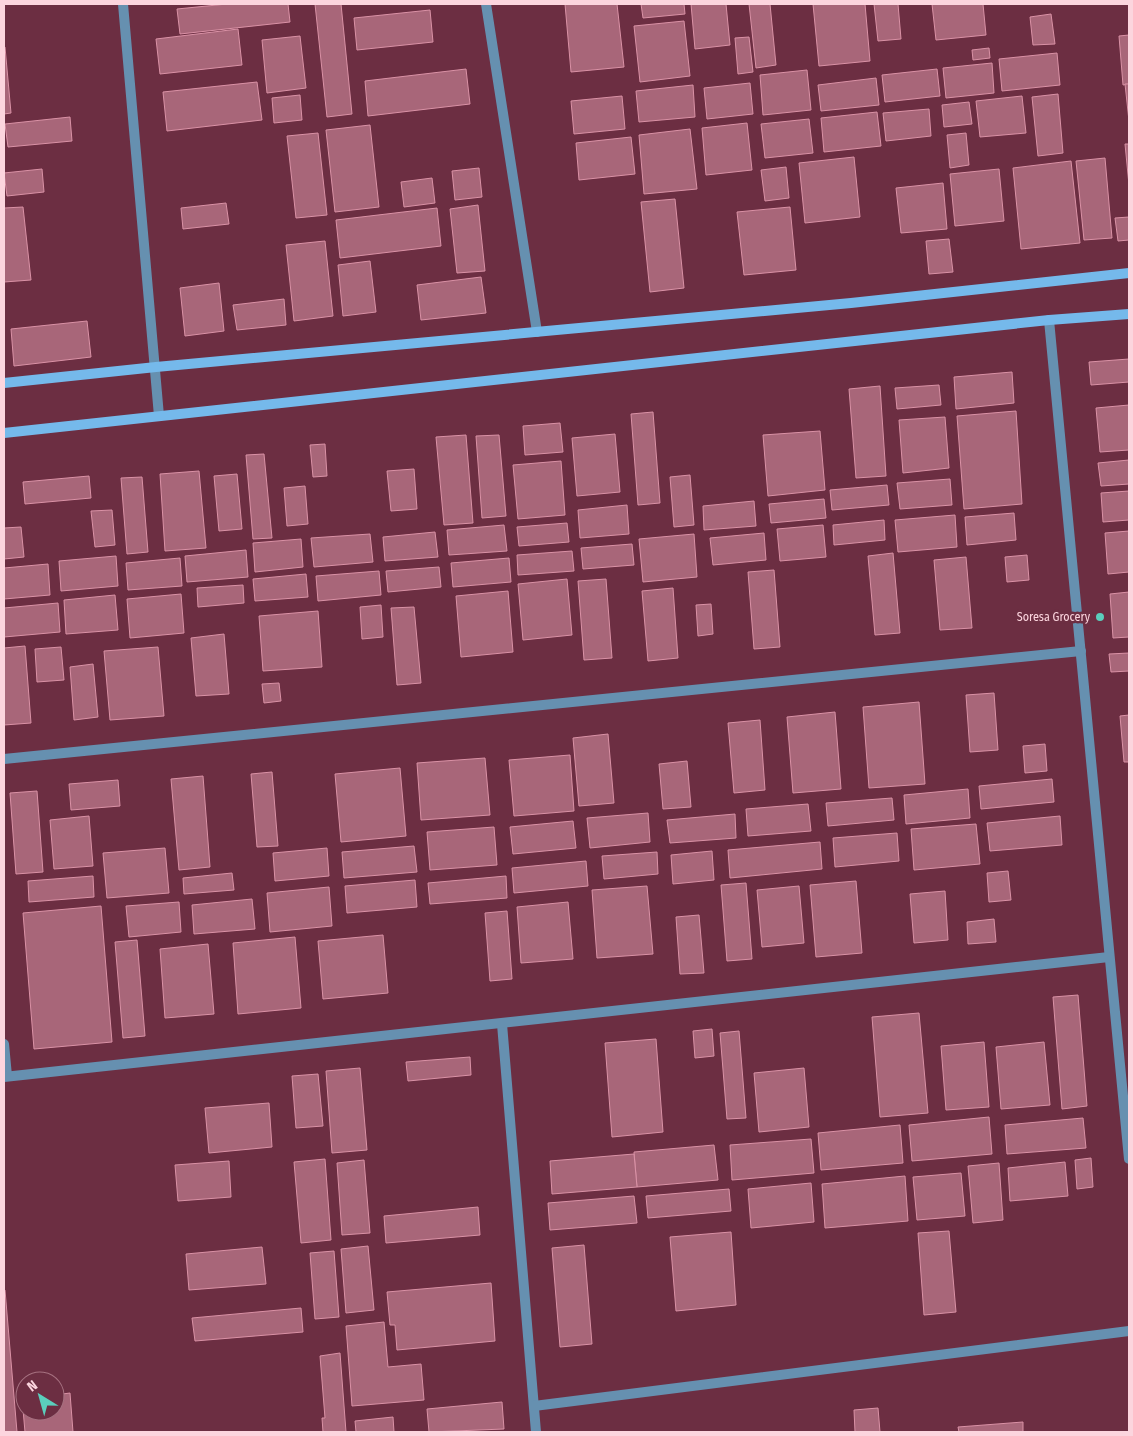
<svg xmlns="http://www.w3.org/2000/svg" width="1133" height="1436" font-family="'Fira Sans Condensed',sans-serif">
  <rect width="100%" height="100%" fill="#6c2e42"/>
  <!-- building -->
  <g fill="#a86679" stroke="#da92a6">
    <polygon points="227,4 288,4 290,22 180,34 177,9"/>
    <polygon points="315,4 341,4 352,114 327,117"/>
    <polygon points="565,4 617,4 624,67 571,72"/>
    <polygon points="641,4 684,4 685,14 643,18"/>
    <polygon points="691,4 726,4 730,45 695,49"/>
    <polygon points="749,4 770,4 776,65 756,68"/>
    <polygon points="813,4 865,4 870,61 819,66"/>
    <polygon points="874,4 898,4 901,39 878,41"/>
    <polygon points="932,4 983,4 986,35 936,40"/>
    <polygon points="430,10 433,42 357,50 354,18"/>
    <polygon points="1051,14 1055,44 1033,45 1030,17"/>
    <polygon points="684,21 690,76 640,82 634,26"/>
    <polygon points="238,29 242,65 160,74 156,39"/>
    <polygon points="1129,35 1129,84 1123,85 1119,36"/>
    <polygon points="300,36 306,88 267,93 262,40"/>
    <polygon points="749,37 753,72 738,74 735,38"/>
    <polygon points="5,47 11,113 4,114 4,48"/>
    <polygon points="989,48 990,58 973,60 972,50"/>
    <polygon points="1057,53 1060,85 1002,91 999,59"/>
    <polygon points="992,63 994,93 946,98 943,68"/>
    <polygon points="466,69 470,104 368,116 365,81"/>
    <polygon points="937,69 940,96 885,102 882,75"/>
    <polygon points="807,70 811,110 763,115 760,75"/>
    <polygon points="876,78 879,105 821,111 818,85"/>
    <polygon points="257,82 262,120 167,131 163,92"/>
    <polygon points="750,83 753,114 707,119 704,88"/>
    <polygon points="1125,84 1129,84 1129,121"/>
    <polygon points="693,85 695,117 639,122 636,91"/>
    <polygon points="1058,94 1063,153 1038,156 1032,97"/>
    <polygon points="300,95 302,120 274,123 272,98"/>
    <polygon points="622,96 625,129 574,134 571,101"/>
    <polygon points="1022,96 1026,133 980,137 976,101"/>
    <polygon points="969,102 972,124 944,127 942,105"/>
    <polygon points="929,109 931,136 886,141 883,113"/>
    <polygon points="877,112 881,146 824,152 821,118"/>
    <polygon points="70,117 72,141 8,147 5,124"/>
    <polygon points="809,119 813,153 765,158 761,124"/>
    <polygon points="747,123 752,170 706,175 702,128"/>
    <polygon points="370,125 379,207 335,212 326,130"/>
    <polygon points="690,129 697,189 644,194 639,135"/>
    <polygon points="318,133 327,215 296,218 287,136"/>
    <polygon points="966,133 969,165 950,168 947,135"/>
    <polygon points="631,137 635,174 579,180 576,143"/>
    <polygon points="1125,144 1129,144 1129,185"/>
    <polygon points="854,157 860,217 805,223 799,163"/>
    <polygon points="1105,158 1112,238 1084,240 1076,161"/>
    <polygon points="1071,161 1080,243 1021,249 1013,168"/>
    <polygon points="786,167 789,198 765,201 761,170"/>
    <polygon points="479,168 482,197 455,200 452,171"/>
    <polygon points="42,169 44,192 7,196 4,173"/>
    <polygon points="999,169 1004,221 955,226 950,174"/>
    <polygon points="432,178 435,203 404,207 401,182"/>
    <polygon points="943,183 947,229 901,233 896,188"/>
    <polygon points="675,199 684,288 650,292 641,202"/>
    <polygon points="226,203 229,224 183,229 181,208"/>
    <polygon points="478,205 485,271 457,273 450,209"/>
    <polygon points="23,207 31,280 4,282 4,208"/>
    <polygon points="790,207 796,270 744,275 737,212"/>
    <polygon points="437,208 441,246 340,258 336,220"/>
    <polygon points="1129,217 1129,240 1118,241 1115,218"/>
    <polygon points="949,239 953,272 929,274 926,241"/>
    <polygon points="325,241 333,316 294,321 286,245"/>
    <polygon points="370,261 376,312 343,316 338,265"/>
    <polygon points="481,277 486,313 421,320 417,285"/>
    <polygon points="219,283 224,331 185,336 180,288"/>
    <polygon points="284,299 286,325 237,330 233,305"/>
    <polygon points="87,321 91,357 14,366 11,329"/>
    <polygon points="1129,359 1129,382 1091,385 1089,362"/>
    <polygon points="1012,372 1014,403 956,409 954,377"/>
    <polygon points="939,385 941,405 897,409 895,388"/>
    <polygon points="880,386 886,476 856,478 849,389"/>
    <polygon points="1129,405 1129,450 1100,452 1096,408"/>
    <polygon points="1016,411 1022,504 964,509 957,416"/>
    <polygon points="653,412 660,503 638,505 631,414"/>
    <polygon points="945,417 949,468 903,473 899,420"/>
    <polygon points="560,423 563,452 525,455 523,426"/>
    <polygon points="820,431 825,490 768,496 763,435"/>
    <polygon points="615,434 620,492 577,496 572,438"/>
    <polygon points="466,435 473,523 444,525 436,437"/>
    <polygon points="499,435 506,516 482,518 476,436"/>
    <polygon points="325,444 327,476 313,477 310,445"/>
    <polygon points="264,454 272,538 253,539 246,455"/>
    <polygon points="1129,460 1129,484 1101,486 1098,463"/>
    <polygon points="561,461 565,515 518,519 513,465"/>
    <polygon points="414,469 417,509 391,511 387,471"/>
    <polygon points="199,471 206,548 165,551 160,474"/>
    <polygon points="237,474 242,529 219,531 214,476"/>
    <polygon points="690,475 694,525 674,527 670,477"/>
    <polygon points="89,476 91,498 25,504 23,482"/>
    <polygon points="142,477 148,552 127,554 121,478"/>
    <polygon points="950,479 952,505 900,509 897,483"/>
    <polygon points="887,485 889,505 832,510 830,490"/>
    <polygon points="305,486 308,524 287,526 284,488"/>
    <polygon points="1129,491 1129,520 1103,522 1101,493"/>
    <polygon points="824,499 826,518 771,523 769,504"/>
    <polygon points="754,501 756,526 704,530 703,506"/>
    <polygon points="627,505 629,534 580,538 578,510"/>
    <polygon points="112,510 115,545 95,547 91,511"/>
    <polygon points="1014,513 1016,540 967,545 965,517"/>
    <polygon points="955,515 957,547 898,552 895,520"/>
    <polygon points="884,520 885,540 834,545 833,525"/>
    <polygon points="567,523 569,542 519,546 517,527"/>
    <polygon points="504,525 507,551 449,555 447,530"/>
    <polygon points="823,525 826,557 780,561 777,529"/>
    <polygon points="21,527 24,557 4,559 4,528"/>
    <polygon points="1129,531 1129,572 1108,574 1105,533"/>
    <polygon points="435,532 438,557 385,561 383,537"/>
    <polygon points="764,533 766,560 713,565 710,538"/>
    <polygon points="370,534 373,562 314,567 311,538"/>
    <polygon points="694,534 697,577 643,582 639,539"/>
    <polygon points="301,539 303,567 255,572 253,543"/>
    <polygon points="632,544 634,565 583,569 581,548"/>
    <polygon points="246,550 248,577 187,582 185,556"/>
    <polygon points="572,551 574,571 518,575 517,555"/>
    <polygon points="893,553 900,633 875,635 868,556"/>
    <polygon points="1027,555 1029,580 1007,582 1005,557"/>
    <polygon points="116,556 118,586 61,591 59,561"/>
    <polygon points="966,557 972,628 940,630 934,560"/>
    <polygon points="180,558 182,586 128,590 126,563"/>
    <polygon points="509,558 511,582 453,587 451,563"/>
    <polygon points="48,564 50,595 4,599 4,568"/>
    <polygon points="439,567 441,587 388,592 386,571"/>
    <polygon points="774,570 780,647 754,649 748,572"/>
    <polygon points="379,571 381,595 318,601 316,576"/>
    <polygon points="306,574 308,597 255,601 253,579"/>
    <polygon points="567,579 572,635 523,640 518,584"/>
    <polygon points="606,579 612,658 584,660 578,581"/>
    <polygon points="243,585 244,603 198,607 197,588"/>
    <polygon points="673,588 678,658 648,661 642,591"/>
    <polygon points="508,591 513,652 461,657 456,596"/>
    <polygon points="1129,592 1129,637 1113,638 1110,594"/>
    <polygon points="181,594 184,633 130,638 127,599"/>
    <polygon points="115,595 118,630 66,634 64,600"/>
    <polygon points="58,603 60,632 4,637 4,608"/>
    <polygon points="711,604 713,634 698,636 696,605"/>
    <polygon points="381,605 383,637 362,639 360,607"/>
    <polygon points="414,607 421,683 397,685 391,608"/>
    <polygon points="318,611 322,667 263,671 259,616"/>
    <polygon points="224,634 229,694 196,696 191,638"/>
    <polygon points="25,646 31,723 4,725 4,648"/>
    <polygon points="61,647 64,680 37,682 35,649"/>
    <polygon points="158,647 164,716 110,720 104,651"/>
    <polygon points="1129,653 1129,671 1111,672 1109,654"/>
    <polygon points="93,664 98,717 74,720 70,667"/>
    <polygon points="279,683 281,701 264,703 262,684"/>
    <polygon points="994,693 998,750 970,752 966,695"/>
    <polygon points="919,702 925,784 869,788 863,707"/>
    <polygon points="835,712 841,789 793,793 787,717"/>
    <polygon points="1129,715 1129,762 1124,762 1120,716"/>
    <polygon points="760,720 765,790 734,793 728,723"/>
    <polygon points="608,734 614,803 579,806 573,738"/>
    <polygon points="1045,744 1047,771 1025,773 1023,746"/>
    <polygon points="570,755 574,811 514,816 509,760"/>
    <polygon points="485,758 490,815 421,820 417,763"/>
    <polygon points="687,761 691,807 663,809 659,764"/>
    <polygon points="400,768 406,836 341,842 335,774"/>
    <polygon points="272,772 278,846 257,847 251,774"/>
    <polygon points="203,776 210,867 179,870 171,779"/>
    <polygon points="1052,779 1054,802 981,809 979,786"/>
    <polygon points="118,780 120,806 71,810 69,784"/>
    <polygon points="968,789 970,818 906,824 904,795"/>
    <polygon points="37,791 43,872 16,874 10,793"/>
    <polygon points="892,798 894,820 828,826 826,803"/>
    <polygon points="808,804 811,831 748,836 746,809"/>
    <polygon points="648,813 650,842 590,848 587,818"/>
    <polygon points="735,814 736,838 670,843 667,820"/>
    <polygon points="89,816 93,866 54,869 50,820"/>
    <polygon points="1060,816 1062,845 990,851 987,823"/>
    <polygon points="573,821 576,848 513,854 510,827"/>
    <polygon points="976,824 980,864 914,870 911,829"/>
    <polygon points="494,827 497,865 430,870 427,832"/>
    <polygon points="897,833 899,861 835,867 833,838"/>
    <polygon points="820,842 822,869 730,878 728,850"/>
    <polygon points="414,846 417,872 344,878 342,852"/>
    <polygon points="165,848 169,893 107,898 103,853"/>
    <polygon points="327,848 329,876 275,881 273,853"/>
    <polygon points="712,851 714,880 673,884 671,855"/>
    <polygon points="657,852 658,874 604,879 602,856"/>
    <polygon points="586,861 588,886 514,893 512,868"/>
    <polygon points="1008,871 1011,900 989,902 987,873"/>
    <polygon points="232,873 234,890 184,894 183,878"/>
    <polygon points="93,876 94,897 29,902 28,881"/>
    <polygon points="506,876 507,898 430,904 428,883"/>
    <polygon points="415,880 417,907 347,913 345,886"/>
    <polygon points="856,881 862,953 816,957 810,885"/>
    <polygon points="746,883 752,959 727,961 721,885"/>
    <polygon points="647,886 653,954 597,958 592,890"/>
    <polygon points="799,886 804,943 762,947 757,890"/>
    <polygon points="329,887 332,926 270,932 267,893"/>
    <polygon points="945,891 948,940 914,943 910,894"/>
    <polygon points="252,899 255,929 194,934 192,905"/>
    <polygon points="179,902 181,932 129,937 126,906"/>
    <polygon points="568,902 573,959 521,963 517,907"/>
    <polygon points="101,906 112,1042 34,1049 23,913"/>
    <polygon points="507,911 512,979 490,981 485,913"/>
    <polygon points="699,915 704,973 680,974 676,917"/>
    <polygon points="994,919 996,942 968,944 967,922"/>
    <polygon points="383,935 388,993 323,999 318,941"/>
    <polygon points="295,937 301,1008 238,1014 233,943"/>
    <polygon points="137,940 145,1036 123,1038 115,942"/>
    <polygon points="208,944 214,1014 165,1018 160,949"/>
    <polygon points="1078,995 1087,1106 1062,1109 1053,997"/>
    <polygon points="919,1013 928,1113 880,1117 872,1017"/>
    <polygon points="712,1029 714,1056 695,1058 693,1031"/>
    <polygon points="739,1031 746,1118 727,1119 720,1033"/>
    <polygon points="656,1039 663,1132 612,1137 605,1043"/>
    <polygon points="984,1042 989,1107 946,1110 941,1046"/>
    <polygon points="1044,1042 1050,1105 1001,1109 996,1047"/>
    <polygon points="470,1057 471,1075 408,1081 406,1062"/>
    <polygon points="360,1068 367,1150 332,1153 326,1071"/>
    <polygon points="804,1068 809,1127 759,1132 754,1073"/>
    <polygon points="318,1074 323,1126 296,1128 292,1076"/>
    <polygon points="269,1103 272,1147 209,1153 205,1108"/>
    <polygon points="989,1117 992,1154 912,1161 909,1125"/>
    <polygon points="1083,1118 1086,1148 1007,1154 1005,1125"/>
    <polygon points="900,1125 903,1163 821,1170 818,1133"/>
    <polygon points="811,1139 814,1173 732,1180 730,1145"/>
    <polygon points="714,1145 718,1180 637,1187 634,1152"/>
    <polygon points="634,1154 637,1187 552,1194 550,1161"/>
    <polygon points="1091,1158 1093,1187 1077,1189 1075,1160"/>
    <polygon points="325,1159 331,1240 301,1243 294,1162"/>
    <polygon points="364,1160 370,1233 342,1235 337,1163"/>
    <polygon points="229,1161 231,1197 178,1201 175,1165"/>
    <polygon points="1065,1162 1068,1196 1010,1201 1008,1168"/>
    <polygon points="999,1163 1003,1220 973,1223 968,1166"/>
    <polygon points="961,1173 965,1216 917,1220 913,1177"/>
    <polygon points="905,1176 908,1221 825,1228 822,1184"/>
    <polygon points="811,1183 814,1222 751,1228 748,1189"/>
    <polygon points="729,1189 731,1211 648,1218 646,1196"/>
    <polygon points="634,1196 637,1223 550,1230 548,1203"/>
    <polygon points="478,1207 480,1235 386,1243 384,1216"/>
    <polygon points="949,1231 956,1312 924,1315 918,1233"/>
    <polygon points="731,1232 736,1305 676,1311 670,1237"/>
    <polygon points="584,1245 592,1344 560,1347 552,1248"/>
    <polygon points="368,1246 374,1310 346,1313 341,1249"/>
    <polygon points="262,1247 266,1284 189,1290 186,1254"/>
    <polygon points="334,1251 339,1317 315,1319 310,1253"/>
    <polygon points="491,1283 495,1341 397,1350 395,1325 390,1325 387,1292"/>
    <polygon points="4,1290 5,1290 17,1432 4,1432"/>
    <polygon points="301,1308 303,1332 195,1341 192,1318"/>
    <polygon points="384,1322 388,1367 421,1364 424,1400 352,1406 346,1326"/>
    <polygon points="340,1353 346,1432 323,1432 322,1418 325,1418 320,1356"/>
    <polygon points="70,1393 73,1432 25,1432 22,1398 25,1398 25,1411 55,1411 55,1395"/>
    <polygon points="502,1402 504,1429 429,1432 427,1409"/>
    <polygon points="878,1408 880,1432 855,1432 854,1410"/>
    <polygon points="393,1417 394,1432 356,1432 355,1421"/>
    <polygon points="1023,1422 1023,1432 959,1432 958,1427"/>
  </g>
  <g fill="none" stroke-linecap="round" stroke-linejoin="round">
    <!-- street -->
    <g stroke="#6690b0" stroke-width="10">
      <polyline points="123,4 159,416"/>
      <polyline points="486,4 537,332"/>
      <polyline points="1049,320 1129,1159"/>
      <polyline points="4,759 1081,651"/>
      <polyline points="502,1024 536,1432"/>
      <polyline points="4,1044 7,1076"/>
      <polyline points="4,1077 1109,957"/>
      <polyline points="534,1406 1129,1331"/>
    </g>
    <!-- secondary -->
    <g stroke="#75b9eb" stroke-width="10">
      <polyline points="4,383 156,367 851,303 1129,273"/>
      <polyline points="4,433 1049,320 1129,314"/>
    </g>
  </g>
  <!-- markers -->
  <circle fill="#5bcebc" stroke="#6c2e42" stroke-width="2" cx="1100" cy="617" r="5"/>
  <g text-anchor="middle" stroke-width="5" stroke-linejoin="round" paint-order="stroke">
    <!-- poi labels -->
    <g font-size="12" fill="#fcd5de" stroke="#6c2e42" text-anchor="end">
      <text x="1090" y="621">Soresa Grocery</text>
    </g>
  </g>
  <!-- border -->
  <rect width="1133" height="1436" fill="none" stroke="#fcd5de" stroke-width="10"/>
  <!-- north arrow -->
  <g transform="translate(40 1396) rotate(323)"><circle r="24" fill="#6c2e42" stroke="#a67180"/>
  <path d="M0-4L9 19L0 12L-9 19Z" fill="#5bcebc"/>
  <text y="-8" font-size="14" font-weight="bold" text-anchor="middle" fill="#fcd5de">N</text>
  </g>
</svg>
